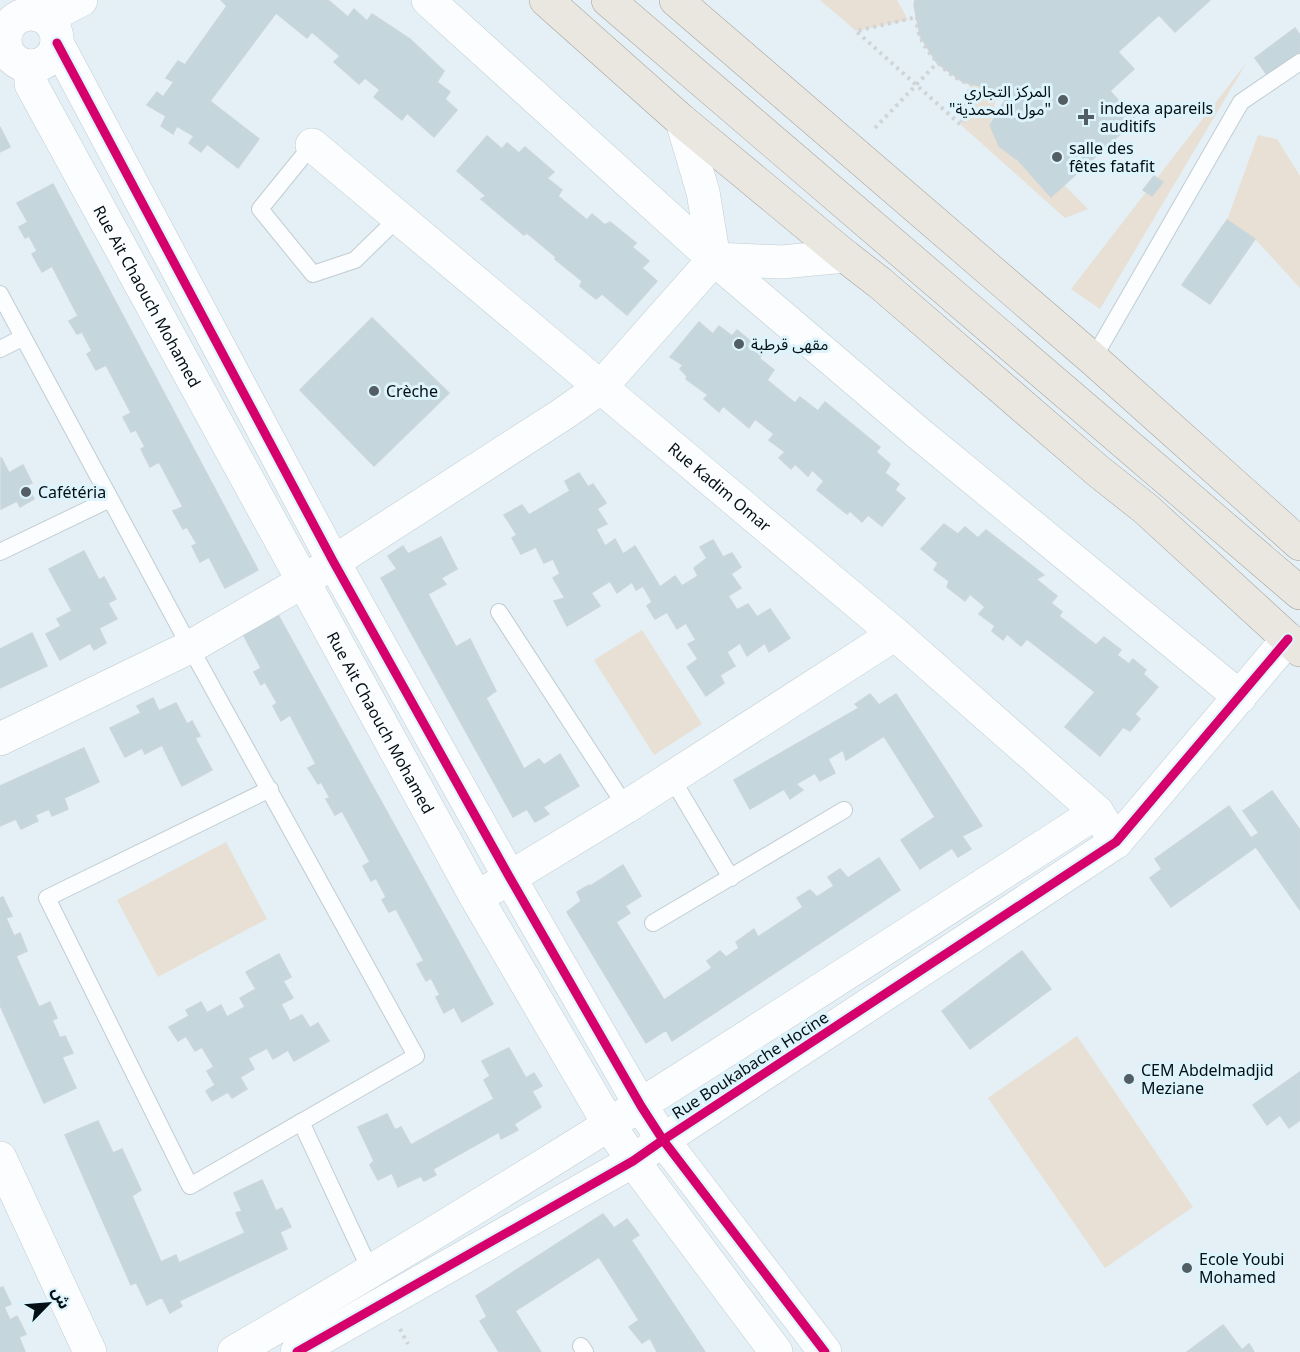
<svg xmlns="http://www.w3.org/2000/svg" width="1300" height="1352" font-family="'Noto Sans','Noto Sans Arabic',sans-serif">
  <rect width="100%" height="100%" fill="#e4f0f6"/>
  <!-- green -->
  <g fill="#e8e0d4">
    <polygon points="820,0 897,0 908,20 856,31"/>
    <polygon points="1247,62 1100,309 1071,289"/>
    <polygon points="971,84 998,91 990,125 999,145 1016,159 1051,197 1064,185 1088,209 1065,218 961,125"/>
    <polygon points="1258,135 1277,139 1300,176 1300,288 1255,239 1227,220"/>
    <polygon points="642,630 702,724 654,755 594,660"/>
    <polygon points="226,842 267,919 158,977 117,900"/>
    <polygon points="1077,1036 1193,1207 1105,1268 988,1098"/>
  </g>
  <!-- building -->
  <g fill="#c6d6dd" stroke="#cad6db" stroke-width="1.5">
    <polygon points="221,0 328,0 348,17 354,9 367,21 372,14 410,39 444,71 437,82 450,92 445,99 457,110 434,137 407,113 402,120 374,97 380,90 365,78 359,84 334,62 340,56 312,32 307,38 276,13 210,101 259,139 238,168 207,144 201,152 189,143 194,136 177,126 173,134 161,126 166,116 147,105 157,92 163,97 174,82 166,78 178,61 185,65 227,6"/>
    <polygon points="915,0 1076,0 1078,10 1071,41 1052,67 1025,84 994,89 963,82 937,63 920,36 914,5"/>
    <polygon points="915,0 1210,0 1175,32 1159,15 1118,52 1134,69 1110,91 1136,120 1051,197 1016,158 1040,137"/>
    <polygon points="1088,0 1153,0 1116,33"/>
    <polygon points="1295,28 1300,35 1300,52 1267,75 1255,58"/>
    <polygon points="1005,100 1040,137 1016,159 999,146 990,125"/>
    <polygon points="0,127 10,147 0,152"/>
    <polygon points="487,136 502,149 507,143 519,153 525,147 554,172 547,178 562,190 558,196 587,220 592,214 605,225 610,222 636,243 632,247 649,261 642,268 657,281 627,315 602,294 596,299 580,286 582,281 555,259 556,257 527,233 524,235 481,199 486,196 457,171"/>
    <polygon points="1154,176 1163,182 1152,196 1143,190"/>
    <polygon points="53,184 258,570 225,588 209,557 200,562 192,546 197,544 187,527 183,529 173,511 183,507 159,462 150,467 141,449 145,447 136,430 131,432 123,417 131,413 106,365 96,370 87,354 92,351 82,332 77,334 69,321 78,316 52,266 42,272 32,254 37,251 29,236 25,238 19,227 28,222 17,203"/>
    <polygon points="1227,220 1255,239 1210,304 1182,285"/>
    <polygon points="1216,255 1230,266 1213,290 1199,279"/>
    <polygon points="372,318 449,393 374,466 300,390"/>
    <polygon points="699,322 713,334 719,326 732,336 737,330 765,353 759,358 774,370 767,380 795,403 800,397 818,411 825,402 880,447 876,452 890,464 885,473 899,484 895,490 905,498 882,526 868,515 862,522 850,511 847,514 817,490 824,481 812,470 808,476 795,464 791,469 779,458 785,452 769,440 774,434 755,419 749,428 723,406 719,412 704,399 708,395 686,379 687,376 680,369 683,365 670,357"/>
    <polygon points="1,457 9,473 23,465 32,483 27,485 34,499 20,507 17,501 1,509"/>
    <polygon points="579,473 588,487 593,484 606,503 597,509 607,524 596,529 605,546 615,539 623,554 635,546 660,587 675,576 682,586 698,576 694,568 707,558 700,547 713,540 723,557 732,553 741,567 731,574 741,588 728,596 737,610 748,604 757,617 770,609 790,638 769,652 765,643 747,656 740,643 727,652 735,666 720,675 724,683 706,696 687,667 698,659 688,644 696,640 686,623 677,629 667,612 655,619 647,606 652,602 643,586 636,590 632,582 617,593 610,581 591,593 600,606 567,626 554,601 565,598 553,578 560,574 553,559 544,563 536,547 521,554 512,538 517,535 504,515 522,505 529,515 570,491 565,481"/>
    <polygon points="944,524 958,534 965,527 978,538 986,530 1044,575 1036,579 1057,596 1051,603 1062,612 1059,616 1096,645 1104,637 1121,650 1117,655 1129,664 1133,659 1146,670 1143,674 1158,687 1135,714 1140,719 1130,731 1123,727 1100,756 1065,727 1095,692 1027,639 1021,646 1007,634 1003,640 992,631 995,626 979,614 985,607 970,594 965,601 947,587 949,581 934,570 938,563 921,549"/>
    <polygon points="441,537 457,569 441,578 446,584 428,594 456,647 470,639 496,691 486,698 524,769 539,759 544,765 560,754 579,786 543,807 549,814 535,822 527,809 513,817 381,578 397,569 388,556 403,546 408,554"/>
    <polygon points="84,551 99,580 104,577 116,599 108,603 117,619 99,628 106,643 94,650 90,643 60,660 46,634 61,626 57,619 72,611 49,569"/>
    <polygon points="277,613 493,1004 462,1022 454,1007 444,1013 436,997 440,995 431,978 426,981 417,964 424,961 396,909 389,912 382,900 386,897 376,878 371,881 363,866 370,862 342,811 335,815 326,799 330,798 321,782 318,784 308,768 316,764 290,715 281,721 273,706 277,703 265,682 261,685 254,672 261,668 242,632"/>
    <polygon points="32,633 47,666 0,688 0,649"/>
    <polygon points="870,694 879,705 896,694 982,826 962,836 971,849 958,857 952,848 920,869 901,840 935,817 884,736 846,760 843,750 828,759 835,773 820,781 815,773 796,784 803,790 790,799 784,789 750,809 734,780 859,708 855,704"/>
    <polygon points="153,698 159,711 176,703 187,724 192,721 200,736 195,738 212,770 182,786 162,745 145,754 142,748 125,757 110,728 141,713 137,706"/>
    <polygon points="84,748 99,782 64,798 68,809 52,816 49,809 35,815 38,821 21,829 16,819 0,826 0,786"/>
    <polygon points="1272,791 1300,830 1300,910 1256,847 1171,907 1150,878 1162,869 1155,859 1229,806 1251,838 1259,833 1243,811"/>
    <polygon points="879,858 900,890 672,1041 666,1030 646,1043 567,912 581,901 577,892 589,885 589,887 623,865 641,896 625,906 630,913 616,922 664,1000 712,968 707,961 720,951 726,957 739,948 736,942 754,929 758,937 803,907 797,898 810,890 817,897 834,886 828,877 840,869 848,878"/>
    <polygon points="3,897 12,916 6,918 14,936 20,933 27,951 16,956 39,1007 50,1002 57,1018 52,1020 60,1038 65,1036 73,1053 62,1057 76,1088 44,1103 0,1005 0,898"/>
    <polygon points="1022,951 1051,989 970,1049 942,1011"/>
    <polygon points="279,954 291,977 283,981 293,998 281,1004 290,1021 302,1015 310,1028 318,1023 329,1041 294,1061 288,1050 273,1059 267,1048 248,1058 254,1069 240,1077 247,1089 232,1098 228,1092 212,1101 206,1091 215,1085 207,1071 214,1067 202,1047 195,1051 186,1036 178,1041 169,1027 189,1016 186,1010 201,1002 207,1013 221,1005 227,1017 245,1007 240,998 256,989 246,972"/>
    <polygon points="509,1048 526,1078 534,1073 542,1086 532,1091 541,1107 514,1124 518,1130 501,1139 499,1132 433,1169 436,1175 424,1181 421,1176 398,1187 392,1173 378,1180 370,1165 374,1161 358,1127 387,1114 395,1130 401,1127 411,1145 494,1099 484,1080 490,1076 482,1061"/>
    <polygon points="1300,1072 1300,1120 1289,1128 1280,1115 1267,1125 1253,1105"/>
    <polygon points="98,1121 113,1153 122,1149 141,1190 132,1196 161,1262 176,1255 179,1263 245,1233 236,1213 242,1211 234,1193 262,1180 276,1211 282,1208 291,1227 280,1232 287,1249 179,1301 182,1306 170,1313 162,1297 147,1305 136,1282 131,1285 65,1135"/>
    <polygon points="603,1214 614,1228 627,1219 639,1235 631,1240 705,1352 657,1352 650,1338 642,1343 629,1327 639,1320 599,1257 515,1311 541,1352 499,1352 480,1321 487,1317 476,1296"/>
    <polygon points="3,1287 11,1304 4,1307 10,1320 17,1316 26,1334 19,1337 25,1352 0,1352 0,1288"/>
    <polygon points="1223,1325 1242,1350 1249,1344 1254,1352 1187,1352"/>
  </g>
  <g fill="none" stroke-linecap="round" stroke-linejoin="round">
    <defs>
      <g id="service">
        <polyline points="0,35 6,35"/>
        <polyline points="312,145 260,209 313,274 355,260 399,217"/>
        <polyline points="0,294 190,647 416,1056 190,1186 47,898 270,789"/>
        <polyline points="0,349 22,338"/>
        <polyline points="1093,359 1241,102 1300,62"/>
        <polyline points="0,552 110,499"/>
        <polyline points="499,612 626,807"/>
        <polyline points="671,777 731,878"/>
        <polyline points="653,923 844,810"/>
        <polyline points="301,1122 373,1276"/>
        <polyline points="581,1346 585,1352"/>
      </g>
      <g id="minor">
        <polyline points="428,0 714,259 917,432 1240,697"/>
        <circle cx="31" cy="40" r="26"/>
        <polyline points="46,18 81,0"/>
        <polyline points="57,43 333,561 510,878 641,1106 663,1140 825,1352"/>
        <path id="s1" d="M31,66v18l445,813 134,229 23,35 143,191"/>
        <polyline points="682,121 703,192 714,259"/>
        <path id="s2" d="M312,145l583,489 202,178 19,30"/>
        <polyline points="714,259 782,262 845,256"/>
        <polyline points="0,739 190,647 304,581 563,414 600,388 714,259"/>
        <polyline points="491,889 626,807 895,634"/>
        <polyline points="0,1158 90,1352"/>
        <path d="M234,1352c293,-170 577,-356 863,-540"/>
        <polyline points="297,1352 633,1161 663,1140 1116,842 1288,639"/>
      </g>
      <g id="primary">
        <polyline points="546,0 682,121 845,256 880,283 1098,471 1146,509 1300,650"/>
        <polyline points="608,0 1300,593"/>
        <polyline points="676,0 1093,359 1300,544"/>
      </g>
    </defs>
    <!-- service casing -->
    <use href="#service" stroke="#c1cdd2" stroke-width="18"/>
    <!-- minor casing -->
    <use href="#minor" stroke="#c1cdd2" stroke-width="34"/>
    <!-- primary casing -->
    <use href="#primary" stroke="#a5a29a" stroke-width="34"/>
    <!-- path -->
    <g stroke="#d0d4d6" stroke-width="4" stroke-dasharray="3 4.5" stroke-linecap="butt">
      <path d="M917,17c0,6 0,14 3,19 7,19 31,44 51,48l-10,41 -105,-94z"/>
      <polyline points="875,128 937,63"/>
      <polyline points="400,1329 408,1344"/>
    </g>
    <!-- service -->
    <use href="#service" stroke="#fbfdfe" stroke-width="16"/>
    <!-- minor -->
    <use href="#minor" stroke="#fbfdfe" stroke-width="33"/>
    <!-- primary -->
    <use href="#primary" stroke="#eae7e1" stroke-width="33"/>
    <defs>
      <g id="cycleway">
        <polyline points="57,43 333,561 510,878 641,1106 663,1140 825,1352"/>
        <polyline points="297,1352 633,1161 663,1140 1116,842 1288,639"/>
      </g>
    </defs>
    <!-- cycleway casing -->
    <use href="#cycleway" stroke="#ddf4fd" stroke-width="13"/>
    <!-- cycleway -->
    <use href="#cycleway" stroke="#d6006c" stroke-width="9"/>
  </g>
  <!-- markers -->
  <g fill="#525e63" stroke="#ddf4fd" stroke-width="2">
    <circle cx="1063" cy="100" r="6"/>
    <path d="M1083 108h6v6h6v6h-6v6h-6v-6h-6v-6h6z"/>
    <circle cx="1057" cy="157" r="6"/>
    <circle cx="739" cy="344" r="6"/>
    <circle cx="374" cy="391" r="6"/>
    <circle cx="26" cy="492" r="6"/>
    <circle cx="1129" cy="1079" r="6"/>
    <circle cx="1187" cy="1268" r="6"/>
  </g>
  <g text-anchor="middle" stroke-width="6" stroke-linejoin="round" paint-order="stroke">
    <!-- poi labels -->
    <g font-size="16" fill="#030f14" stroke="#ddf4fd" text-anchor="start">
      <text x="1051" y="97" text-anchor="end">المركز التجاري<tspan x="1051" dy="18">"مول المحمدية"</tspan></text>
      <text x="1100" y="114">indexa apareils<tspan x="1100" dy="18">auditifs</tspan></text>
      <text x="1069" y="154">salle des<tspan x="1069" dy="18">fêtes fatafit</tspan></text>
      <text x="751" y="350">مقهى قرطبة</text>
      <text x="386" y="397">Crèche</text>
      <text x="38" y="498">Cafétéria</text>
      <text x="1141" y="1076">CEM Abdelmadjid<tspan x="1141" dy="18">Meziane</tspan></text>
      <text x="1199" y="1265">Ecole Youbi<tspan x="1199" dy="18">Mohamed</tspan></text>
    </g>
    <!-- street labels -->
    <g font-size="16" fill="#030f14" stroke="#ddf4fd">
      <text dy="6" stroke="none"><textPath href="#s1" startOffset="260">Rue Ait Chaouch Mohamed</textPath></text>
      <text dy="6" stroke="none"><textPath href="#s2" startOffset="532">Rue Kadim Omar</textPath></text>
      <text dy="6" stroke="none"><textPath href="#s1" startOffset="746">Rue Ait Chaouch Mohamed</textPath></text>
      <text transform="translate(750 1065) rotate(-33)" y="6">Rue Boukabache Hocine</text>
    </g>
  </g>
  <!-- north arrow -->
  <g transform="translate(48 1304) rotate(65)" stroke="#ddf4fd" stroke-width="4.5" paint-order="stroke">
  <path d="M0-4.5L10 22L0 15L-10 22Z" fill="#030f14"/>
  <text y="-9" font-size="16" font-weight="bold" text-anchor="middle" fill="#030f14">ش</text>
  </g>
</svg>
